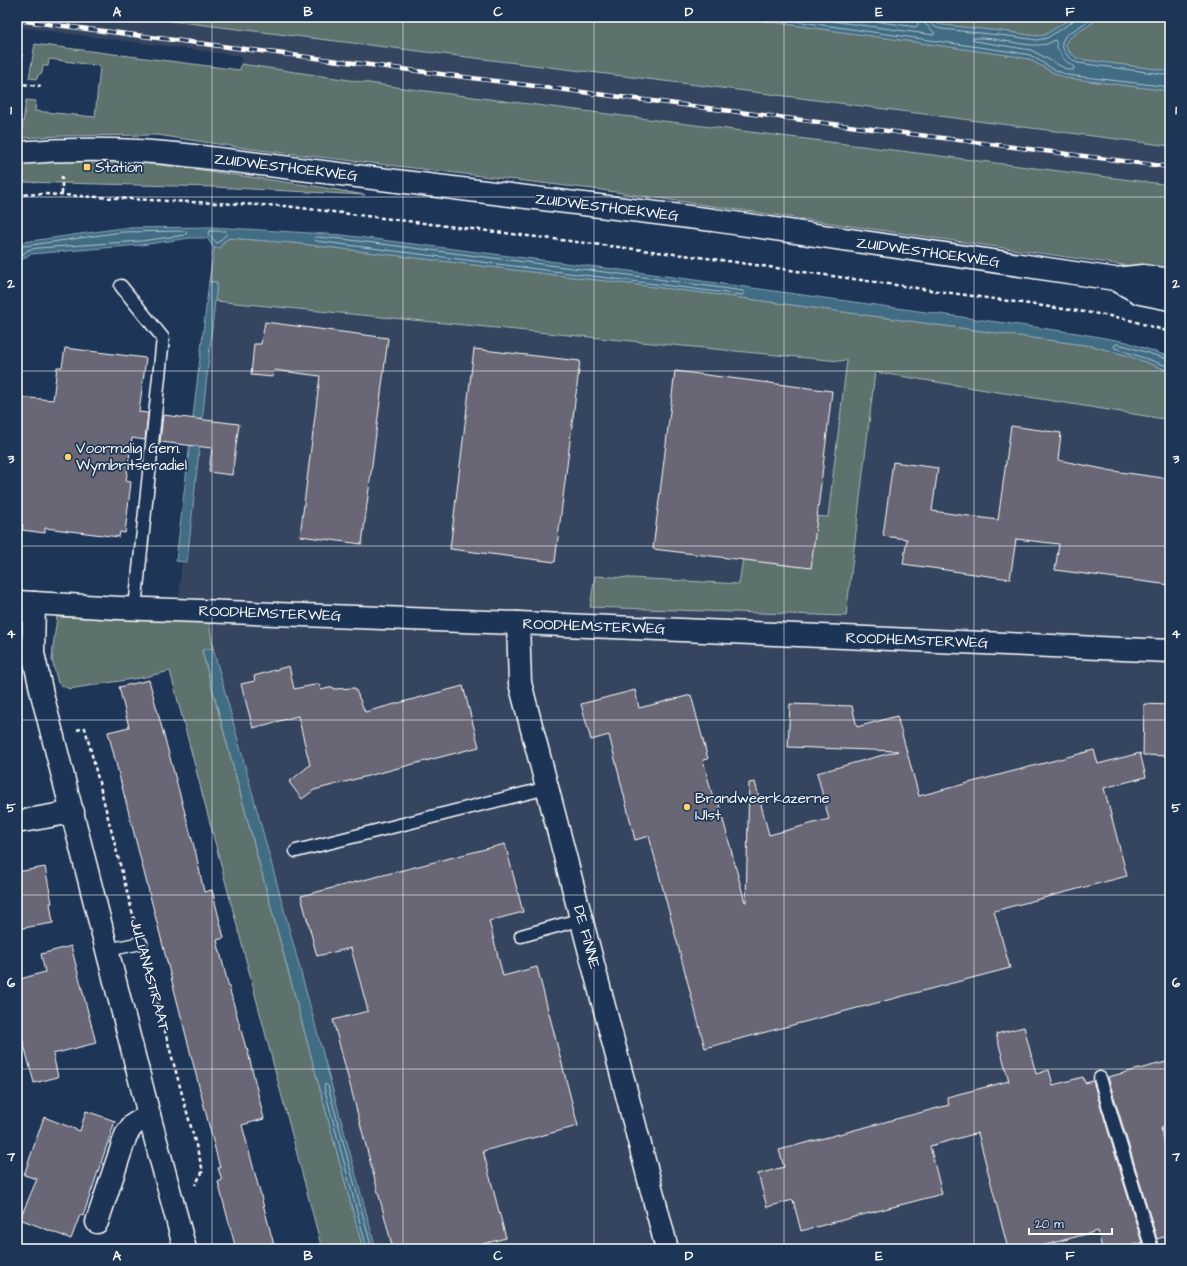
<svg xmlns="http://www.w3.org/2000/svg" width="1187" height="1266" font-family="'Architects Daughter',sans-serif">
  <rect width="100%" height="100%" fill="#1d3557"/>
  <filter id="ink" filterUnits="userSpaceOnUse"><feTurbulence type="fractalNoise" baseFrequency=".025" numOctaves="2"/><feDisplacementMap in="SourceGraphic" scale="8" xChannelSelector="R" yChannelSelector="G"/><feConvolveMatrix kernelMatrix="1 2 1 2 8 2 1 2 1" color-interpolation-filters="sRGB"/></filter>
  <g filter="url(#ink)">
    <!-- built -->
    <g fill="#344460">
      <polygon points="17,17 139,17 754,92 1170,146 1170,185 410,89 266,69 241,64 241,56 17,27"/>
      <polygon points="220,232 1093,341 1170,365 1170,1249 371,1249 175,658 182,557"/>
    </g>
    <!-- green -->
    <g fill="#5d726d" stroke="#aeb8b6">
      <polygon points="139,17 737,17 1014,56 1029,59 1052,72 1066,78 1170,91 1170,146 754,92"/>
      <polygon points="931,17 1073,17 1045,35 1036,36 1009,32 943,25 938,24"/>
      <path d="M1101,17h69v54l-92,-12c-6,-4 -10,-8 -13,-15l3,-5z"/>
      <polygon points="35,44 240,70 241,64 410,89 1170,185 1170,270 1115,264 601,190 251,149 157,135 59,136 21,138 26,100 36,101 35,111 95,117 100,66 49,59 48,66 43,66 42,73 38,75 37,79 29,78"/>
      <polygon points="65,159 125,161 187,168 320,187 365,195 214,187 23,182 20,164"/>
      <polygon points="229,238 294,243 712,294 1092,346 1126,355 1170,371 1170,420 875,372 846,616 590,607 595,576 739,584 750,512 828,517 847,360 839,361 215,301 217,282 209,282 214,248 220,248 223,242"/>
      <polygon points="57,617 209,621 213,648 202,651 363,1249 322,1249 170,671 145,677 69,689 58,683 52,660 53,647"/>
    </g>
    <!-- water -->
    <g fill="#406c84" stroke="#8ca7b5">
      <polygon points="737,17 888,17 901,19 904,17 931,17 938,24 943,25 1009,32 1036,36 1045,35 1073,17 1101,17 1068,39 1065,44 1069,52 1078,59 1170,71 1170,91 1066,78 1052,72 1029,59 1014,56"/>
      <polygon points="212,227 342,235 637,272 1077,333 1127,342 1170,357 1170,371 1126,355 1092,346 712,294 294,243 229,238 223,242 220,248 214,248 207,238 190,238 141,245 30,254 18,263 17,267 17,243 122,228"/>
      <polygon points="209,282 217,282 187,562 176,561"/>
      <polygon points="213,648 376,1249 363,1249 202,650"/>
    </g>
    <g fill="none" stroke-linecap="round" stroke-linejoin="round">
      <!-- shore -->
      <g stroke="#b3c4ce" stroke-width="1">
        <polyline points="766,17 1014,52 1030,55 1053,69 1067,75 1170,87"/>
        <polyline points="802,17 934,35 934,32 925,24 923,17"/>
        <polyline points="845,17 916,27 918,25 917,17"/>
        <path d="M928,17c0,7 8,11 14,12l66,7 29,4 10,-2 25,-16 2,-5"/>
        <path d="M1094,17l-29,19 -3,6v4c3,8 8,13 16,17l92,12"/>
        <path d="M974,38c21,-2 54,11 73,6 3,-1 5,-3 8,-4 2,3 1,6 3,9 3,8 9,14 16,18v2l-1,1h-5l-37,-20 -56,-9 -2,-1z"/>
        <polygon points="210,231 226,231 227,234 217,243 208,234"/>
        <polygon points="316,237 342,239 636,276 743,291 745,293 742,295 316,241 314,239"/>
        <polyline points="17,247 122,232 185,231 187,233 185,235 141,241 38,248 28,250 17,259"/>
        <polyline points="1170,360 1126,346 1116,344 1114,346 1115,348 1170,367"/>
        <polyline points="367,1249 324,1087 325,1084 328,1086 372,1249"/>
      </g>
    </g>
    <!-- building -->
    <g fill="#696674" stroke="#fff">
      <polygon points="265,322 388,338 362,544 300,536 320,376 274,370 273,377 251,375 254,344 261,344"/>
      <polygon points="65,348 146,358 139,412 148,413 145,440 132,438 126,481 131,482 125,533 120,532 119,537 45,528 45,533 22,530 23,525 17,525 17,397 53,400 57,367 62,367"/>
      <polygon points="474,349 580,361 555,562 450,549"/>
      <polygon points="675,371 832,391 811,568 653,549"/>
      <polygon points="163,415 239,424 232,475 209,472 212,448 160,442"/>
      <polygon points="1011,426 1061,433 1058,460 1113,471 1170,479 1170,585 1055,570 1059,544 1016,539 1010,579 903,564 907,539 883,536 893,462 938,468 932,511 998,520"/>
      <polygon points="289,666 294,689 319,684 321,690 333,687 334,689 355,688 365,712 463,686 479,747 314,790 302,799 289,782 310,765 298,716 253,728 241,684 255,681 254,676"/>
      <polygon points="149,680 196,854 204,892 212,890 224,938 217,940 227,980 246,1048 247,1048 264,1119 242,1125 275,1249 236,1249 218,1182 222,1180 218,1168 220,1168 108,732 129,727 119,687"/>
      <polygon points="635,690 639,708 691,695 708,759 703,760 714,802 718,801 745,902 746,902 749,783 755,782 769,835 829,819 817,773 898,751 788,747 790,704 852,706 857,727 897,716 919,796 1094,750 1098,764 1140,753 1146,777 1104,788 1127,876 994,911 1010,968 705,1048 649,836 635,840 609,735 591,740 581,704"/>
      <polygon points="1144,704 1170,705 1170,756 1143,755"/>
      <polygon points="505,844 523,912 489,921 503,976 537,967 578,1126 483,1151 506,1238 463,1249 393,1249 333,1020 368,1011 351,948 317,956 301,896"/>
      <polygon points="45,867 52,903 50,903 53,923 17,929 17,872"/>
      <polygon points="71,946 96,1043 53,1054 58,1077 34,1083 17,1018 17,980 45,972 41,954"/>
      <polygon points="1024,1027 1036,1074 1049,1070 1053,1085 1083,1077 1085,1083 1093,1081 1142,1243 1117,1249 1102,1249 1098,1231 1030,1249 1008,1249 978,1133 930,1146 942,1194 801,1231 793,1200 767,1207 758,1174 784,1167 779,1150 949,1105 947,1097 1009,1081 996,1034"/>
      <polygon points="1170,1061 1170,1126 1161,1128 1170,1165 1170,1235 1157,1239 1108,1077"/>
      <polygon points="86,1111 115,1121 83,1216 80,1215 71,1239 20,1219 37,1179 24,1175 44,1117 80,1131"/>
    </g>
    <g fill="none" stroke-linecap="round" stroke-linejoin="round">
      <defs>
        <g id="lane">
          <polyline points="121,286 163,338 135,608"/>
          <polyline points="296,851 547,788"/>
          <polyline points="521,936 582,919"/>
          <polyline points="107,950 141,943"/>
          <polyline points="1100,1078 1152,1249"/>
        </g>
        <g id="street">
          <polyline points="17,602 119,608 518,623 1170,651"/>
          <polyline points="34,603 33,653 42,694 149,1115 185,1249"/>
          <polyline points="518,623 520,683 667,1249"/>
          <polyline points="17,822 73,812"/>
          <polyline points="97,1222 126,1135 133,1125 149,1115"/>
        </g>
        <g id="secondary">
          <path d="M17,153c57,-5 112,-4 169,2l527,65 402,59 28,-3 27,4"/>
          <polyline points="1115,279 1140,293 1170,299"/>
        </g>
      </defs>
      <!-- lane casing -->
      <use href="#lane" stroke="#fff" stroke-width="15"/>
      <!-- street casing -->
      <use href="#street" stroke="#fff" stroke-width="25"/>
      <!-- secondary casing -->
      <use href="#secondary" stroke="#fff" stroke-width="25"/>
      <!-- path -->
      <g stroke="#fff" stroke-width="2.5" stroke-dasharray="4 3" stroke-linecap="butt">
        <polyline points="17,62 21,62 22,55"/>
        <polyline points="20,84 21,62"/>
        <polyline points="17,115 20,84 41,86"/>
        <polyline points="62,176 62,195"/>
        <polyline points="17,195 43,194 168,201 285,206 699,257 1099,314 1126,319 1170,332"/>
        <polyline points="77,730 85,728 135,923"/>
        <polyline points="146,962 203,1171 195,1185"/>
      </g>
      <!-- lane -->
      <use href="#lane" stroke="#1d3557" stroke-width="12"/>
      <!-- street -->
      <use href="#street" stroke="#1d3557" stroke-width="22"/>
      <!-- secondary -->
      <use href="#secondary" stroke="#1d3557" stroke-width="22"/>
      <defs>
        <polyline id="rail" points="17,20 1170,167"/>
      </defs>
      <!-- rail casing -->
      <use href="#rail" stroke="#fff" stroke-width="4.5"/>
      <!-- rail -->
      <use href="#rail" stroke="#1d3557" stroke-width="3" stroke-dasharray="9" stroke-linecap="butt"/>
    </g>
  </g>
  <!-- grid -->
  <path fill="none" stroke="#fff" stroke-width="1" stroke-opacity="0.55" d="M212,17v1232M403,17v1232M594,17v1232M784,17v1232M974,17v1232M17,197h1153M17,371h1153M17,546h1153M17,720h1153M17,895h1153M17,1069h1153"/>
  <!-- markers -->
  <g fill="#ffd166" stroke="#1d3557" stroke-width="1.5">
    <rect x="83" y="163" width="8" height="8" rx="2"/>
    <circle cx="68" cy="457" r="4"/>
    <circle cx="687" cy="807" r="4"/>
  </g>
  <g text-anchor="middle" stroke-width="3.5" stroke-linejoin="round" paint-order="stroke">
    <!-- poi labels -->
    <g font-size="15" fill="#fff" stroke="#1d3557" text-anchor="start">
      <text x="95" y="172">Station</text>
      <text x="76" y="453">Voormalig Gem.<tspan x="76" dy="17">Wymbritseradiel</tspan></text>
      <text x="695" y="803">Brandweerkazerne<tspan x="695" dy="17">IJlst</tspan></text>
    </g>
    <!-- street labels -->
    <g font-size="15" fill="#fff" stroke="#1d3557">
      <text transform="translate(286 167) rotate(7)" y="5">ZUIDWESTHOEKWEG</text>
      <text transform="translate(607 207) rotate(7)" y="5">ZUIDWESTHOEKWEG</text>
      <text transform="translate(928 252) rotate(8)" y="5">ZUIDWESTHOEKWEG</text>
      <text transform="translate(270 613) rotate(2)" y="5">ROODHEMSTERWEG</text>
      <text transform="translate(594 626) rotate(2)" y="5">ROODHEMSTERWEG</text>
      <text transform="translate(917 640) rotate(2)" y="5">ROODHEMSTERWEG</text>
      <text transform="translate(587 937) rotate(75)" y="5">DE FINNE</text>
      <text transform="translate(150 975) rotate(75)" y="5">JULIANASTRAAT</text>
    </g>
  </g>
  <!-- margin -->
  <rect width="1187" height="1266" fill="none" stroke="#1d3557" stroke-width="44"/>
  <!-- scale -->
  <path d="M1029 1228v6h83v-6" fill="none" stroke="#ffffff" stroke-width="2"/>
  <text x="1035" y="1228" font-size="12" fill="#ffffff" stroke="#1d3557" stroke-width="3" paint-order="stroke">20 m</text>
  <rect x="22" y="22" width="1143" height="1222" fill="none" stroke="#fff" stroke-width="1.5"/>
  <g font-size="13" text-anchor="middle" font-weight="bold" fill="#fff">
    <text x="117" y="16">A</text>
    <text x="308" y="16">B</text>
    <text x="498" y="16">C</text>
    <text x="689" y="16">D</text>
    <text x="879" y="16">E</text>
    <text x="1070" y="16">F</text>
    <text x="11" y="114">1</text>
    <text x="1176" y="114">1</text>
    <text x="11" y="288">2</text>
    <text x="1176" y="288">2</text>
    <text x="11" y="463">3</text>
    <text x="1176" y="463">3</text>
    <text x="11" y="638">4</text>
    <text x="1176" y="638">4</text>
    <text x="11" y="812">5</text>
    <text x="1176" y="812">5</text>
    <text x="11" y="987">6</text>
    <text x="1176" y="987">6</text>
    <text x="11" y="1161">7</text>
    <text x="1176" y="1161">7</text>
    <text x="117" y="1260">A</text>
    <text x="308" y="1260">B</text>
    <text x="498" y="1260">C</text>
    <text x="689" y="1260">D</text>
    <text x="879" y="1260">E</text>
    <text x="1070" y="1260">F</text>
  </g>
</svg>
